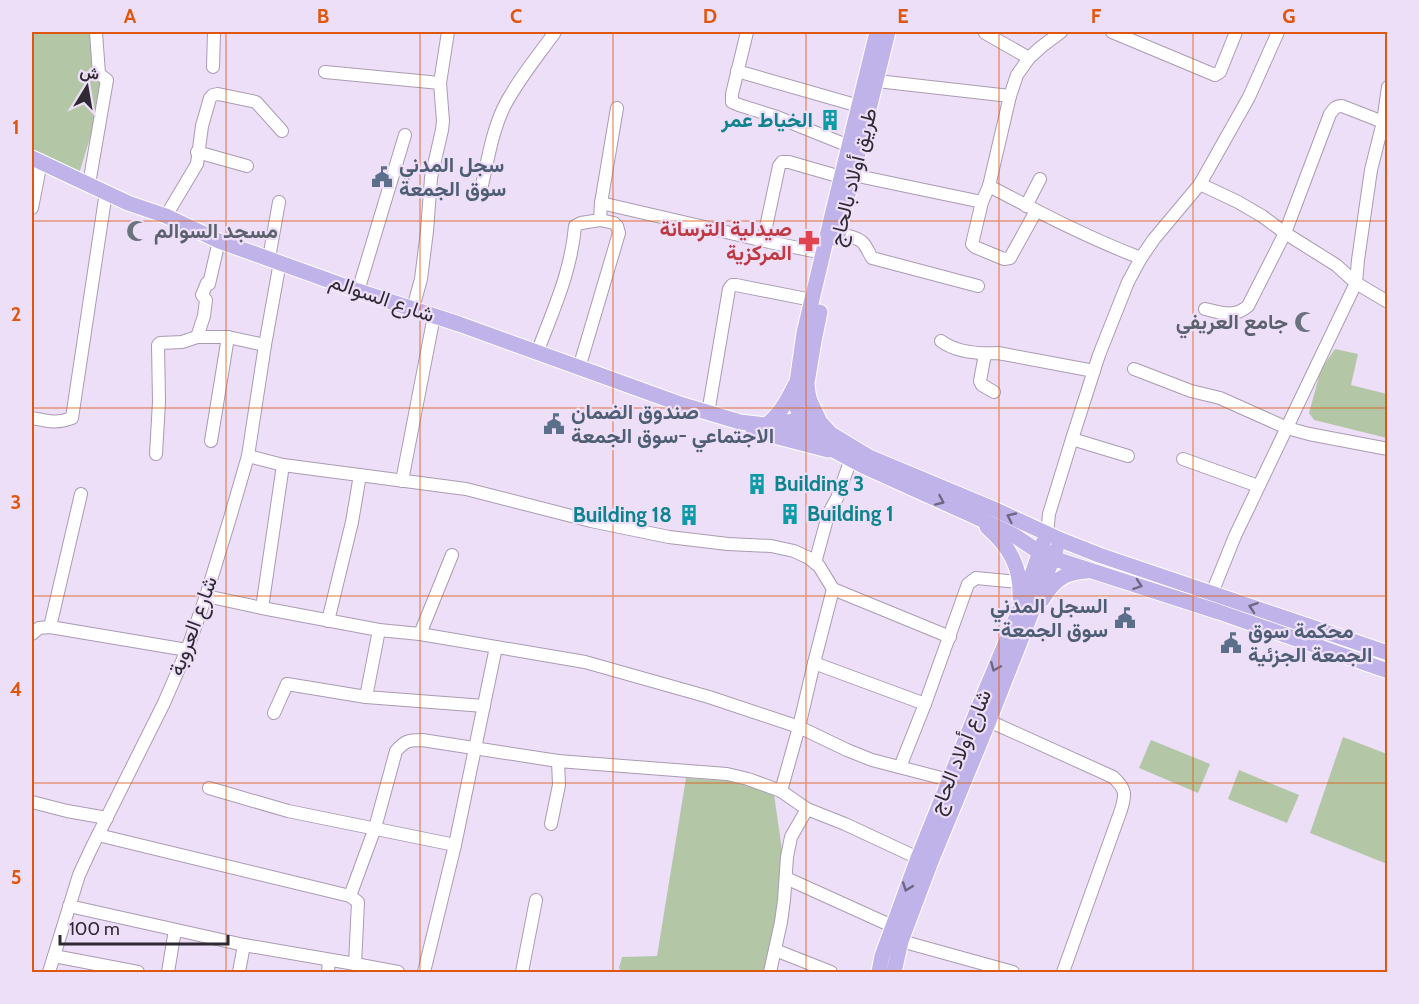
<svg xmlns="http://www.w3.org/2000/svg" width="1419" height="1004" font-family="Cabin,Vazirmatn,sans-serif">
  <rect width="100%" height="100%" fill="#eedff8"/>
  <!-- green -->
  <g fill="#b3c7a7">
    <polygon points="34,32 92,32 92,77 103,81 99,108 79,174 32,149 32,46"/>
    <polygon points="1335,349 1358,354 1351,385 1387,394 1387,438 1314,420 1309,413 1321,369"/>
    <polygon points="1343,737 1387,754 1387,864 1310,833"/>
    <polygon points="1151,740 1210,764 1198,793 1139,768"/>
    <polygon points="1239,770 1299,795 1287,823 1228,799"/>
    <polygon points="686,778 732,781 774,794 786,878 770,972 622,972 619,968 622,957 657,956"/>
  </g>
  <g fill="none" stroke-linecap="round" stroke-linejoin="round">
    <defs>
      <g id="minor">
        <polyline points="747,32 732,94 732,102 739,105 777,117 849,146"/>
        <polyline points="1112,32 1215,75 1220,72 1236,32"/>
        <polyline points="985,33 1029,58"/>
        <polyline points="213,67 214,32"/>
        <polyline points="737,71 859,106"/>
        <polyline points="325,72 440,83 448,32"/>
        <polyline points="877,81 1010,96"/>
        <polyline points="197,152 247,166"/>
        <polyline points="853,175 982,202"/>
        <polyline points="89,184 107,80 99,74 96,32"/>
        <polyline points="1200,184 1238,202 1262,216 1285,233 1336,265 1356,283 1388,302"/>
        <path d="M482,185c6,-26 10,-52 21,-76 13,-27 35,-53 52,-77"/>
        <path d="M989,186c50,26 99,52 152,72"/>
        <polyline points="601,203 769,242 823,253"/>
        <polyline points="1026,206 1040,179"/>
        <polyline points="32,208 41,162"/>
        <polyline points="1036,211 1010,258 1004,259 975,247 972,244 982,202 989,186 1010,96 1017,75 1029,58 1041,47 1061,32"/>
        <polyline points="166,216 197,164 202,126 210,98 213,95 218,94 256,102 282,131"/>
        <path d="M838,233c8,3 21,4 26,11 3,4 5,9 8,14l106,28"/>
        <polyline points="763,241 779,166 782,162 789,162 841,177"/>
        <polyline points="269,258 279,202"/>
        <polyline points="358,291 405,135"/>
        <polyline points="413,308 421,279 427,231 431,178 442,130 443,121 440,83"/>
        <path d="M1205,309c17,4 29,9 43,-3l37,-73 45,-119c4,-5 5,-8 12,-8l41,16"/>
        <polyline points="197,337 204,316 206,300 202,295 207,283 209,284 219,241"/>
        <polyline points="228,337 265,345"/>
        <path d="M941,341c16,12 38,13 57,12l96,18"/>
        <path d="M537,353c16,-43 34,-80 38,-127l6,-3 19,-3 1,-17 16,-95"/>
        <polyline points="985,354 980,381 982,385 994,392"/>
        <polyline points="579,368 619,233 617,226 614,223 600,220"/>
        <polyline points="1134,369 1191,391 1220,398 1287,428 1309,434 1388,449"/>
        <polyline points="708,413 729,289 732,285 736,285 812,300"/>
        <path d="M32,418c15,3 24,6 40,0l34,-226"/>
        <polyline points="1072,439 1128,456"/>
        <polyline points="156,454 159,402 158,345 160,343 182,342 197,337 228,337 211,441"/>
        <polyline points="248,456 283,465 466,489 591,521 669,537 728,544 771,546 794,551 809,558 819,566 833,589 950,637"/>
        <polyline points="1183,459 1258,486"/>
        <polyline points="402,481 434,316"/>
        <polyline points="1047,534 1049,514 1072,439 1099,355 1128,282 1141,258 1154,239 1200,184 1249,97 1278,32"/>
        <polyline points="815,563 827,519 831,509 837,498 851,459"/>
        <polyline points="1212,593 1235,536 1356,283 1358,260 1371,170 1383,122 1388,87"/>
        <polyline points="206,596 262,608 379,630 420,634 585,662 709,697 799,727 847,750 872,760 949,780"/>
        <polyline points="262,608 283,465"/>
        <polyline points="328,621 352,522 360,475"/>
        <polyline points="50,627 81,494"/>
        <polyline points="379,630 366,697 484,706"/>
        <polyline points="32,634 39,628 50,627 187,650"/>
        <polyline points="420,634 452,555"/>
        <polyline points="814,663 925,704"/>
        <polyline points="274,713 287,684 366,697"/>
        <path d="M989,721l124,56c13,12 13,17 8,33l-58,162"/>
        <polyline points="900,767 925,704 968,584 976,578 1019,582"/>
        <polyline points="209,788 288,811 455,845"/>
        <polyline points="781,791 799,727 814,663 833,589"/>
        <polyline points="32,802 67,811 107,818"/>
        <polyline points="551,824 559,785 558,761"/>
        <polyline points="98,835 350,896"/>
        <polyline points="786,878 892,926"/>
        <polyline points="69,906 244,945 355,964 398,972"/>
        <polyline points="901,941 1013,972"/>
        <polyline points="775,950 831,972"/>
        <polyline points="54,956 138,972"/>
        <path d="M355,964l3,-62 -8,-6 25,-68 21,-77c9,-10 12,-11 26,-11l136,21 169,13 21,5 33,12 26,18 38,15 73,34"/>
        <polyline points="49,972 79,875 90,851 164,703 187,650 206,596 230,518 248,456 265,345 280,262"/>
        <polyline points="168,972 175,930"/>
        <polyline points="239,972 244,945"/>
        <polyline points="328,972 329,960"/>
        <polyline points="424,972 455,845 496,647"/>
        <polyline points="522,972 536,900"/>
        <polyline points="770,972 781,922 784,900 787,857 791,837 807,809"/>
      </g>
      <g id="major">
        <polyline points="877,32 833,211 804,333 797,382 797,408 801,420 807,428 824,445 863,466 976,517 1015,536 1039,552 1052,558 1219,612 1388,671"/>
        <polyline points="32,158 128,203 166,216 219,241 358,291 459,324 683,405 740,422 766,425 801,420 810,416"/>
        <polyline points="837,239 888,32"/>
        <polyline points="820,312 814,341 807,383 808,393 810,401 820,422 831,434 869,457 996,510 1061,540 1099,555 1388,653"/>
        <path d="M766,425c13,-9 22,-25 29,-40"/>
        <polyline points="753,429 776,436 811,426"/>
        <polyline points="778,437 828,450"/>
        <path d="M987,527c23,20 34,40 33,70"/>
        <path d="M1042,600c11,-19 22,-28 45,-29"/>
        <polyline points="879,972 882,956 918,858 979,706 1019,611 1043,543"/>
        <polyline points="894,972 901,941 930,864 989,721 1056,550"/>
      </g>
    </defs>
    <!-- minor casing -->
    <use href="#minor" stroke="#aa9bb2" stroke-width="14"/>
    <!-- major casing -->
    <use href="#major" stroke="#fff" stroke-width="17"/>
    <!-- minor -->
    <use href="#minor" stroke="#fff" stroke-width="12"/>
    <!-- major -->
    <use href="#major" stroke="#c0b3e9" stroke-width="15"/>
  </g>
  <!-- one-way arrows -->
  <defs><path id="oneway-chevron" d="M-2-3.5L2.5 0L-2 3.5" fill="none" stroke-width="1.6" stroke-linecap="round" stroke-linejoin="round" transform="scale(1.5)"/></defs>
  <g stroke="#706784">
    <use href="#oneway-chevron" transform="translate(940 501) rotate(24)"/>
    <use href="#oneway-chevron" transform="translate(1011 517) rotate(-155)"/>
    <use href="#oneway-chevron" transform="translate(1138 585) rotate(19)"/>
    <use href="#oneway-chevron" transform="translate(1253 607) rotate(-161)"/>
    <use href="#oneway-chevron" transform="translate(995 667) rotate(113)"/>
    <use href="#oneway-chevron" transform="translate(907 887) rotate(110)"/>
  </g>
  <!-- grid -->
  <path fill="none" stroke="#df570e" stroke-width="1.5" stroke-opacity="0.55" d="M226,32v940M420,32v940M613,32v940M806,32v940M999,32v940M1193,32v940M32,221h1356M32,408h1356M32,596h1356M32,783h1356"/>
  <!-- icons -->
  <defs>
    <symbol id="building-bare" viewBox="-9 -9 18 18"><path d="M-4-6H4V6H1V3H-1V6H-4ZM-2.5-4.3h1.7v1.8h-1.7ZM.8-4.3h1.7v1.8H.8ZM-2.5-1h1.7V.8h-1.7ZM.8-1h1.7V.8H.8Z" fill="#0f9aa8" stroke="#eedff8" stroke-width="2.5" paint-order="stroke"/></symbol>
    <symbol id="civic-bare" viewBox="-9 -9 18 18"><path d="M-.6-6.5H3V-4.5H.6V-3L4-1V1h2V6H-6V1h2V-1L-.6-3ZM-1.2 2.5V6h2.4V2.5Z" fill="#5c6f8a" stroke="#eedff8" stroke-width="2.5" paint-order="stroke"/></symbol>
    <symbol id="mosque-bare" viewBox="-9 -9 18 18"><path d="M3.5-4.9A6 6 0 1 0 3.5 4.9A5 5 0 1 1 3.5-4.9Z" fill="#6b7280" stroke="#eedff8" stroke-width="2.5" paint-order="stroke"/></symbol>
    <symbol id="pharmacy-bare" viewBox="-9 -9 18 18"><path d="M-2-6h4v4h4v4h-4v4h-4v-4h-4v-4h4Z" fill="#e0444e" stroke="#eedff8" stroke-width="2.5" paint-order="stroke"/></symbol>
  </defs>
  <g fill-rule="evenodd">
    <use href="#building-bare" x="815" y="105" width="30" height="30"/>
    <use href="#civic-bare" x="367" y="162" width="30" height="30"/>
    <use href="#mosque-bare" x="122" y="216" width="30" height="30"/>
    <use href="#pharmacy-bare" x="794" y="226" width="30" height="30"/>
    <use href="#mosque-bare" x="1290" y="307" width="30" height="30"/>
    <use href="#civic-bare" x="539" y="409" width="30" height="30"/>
    <use href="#building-bare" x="742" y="469" width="30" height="30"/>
    <use href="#building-bare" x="775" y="499" width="30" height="30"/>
    <use href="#building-bare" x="674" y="500" width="30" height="30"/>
    <use href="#civic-bare" x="1110" y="603" width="30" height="30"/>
    <use href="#civic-bare" x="1216" y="628" width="30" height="30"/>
  </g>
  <g text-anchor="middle" stroke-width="4.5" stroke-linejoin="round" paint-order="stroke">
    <!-- culture labels -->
    <g font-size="21" font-weight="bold" fill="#0d838f" stroke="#eedff8" text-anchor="end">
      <text x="813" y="127">الخياط عمر</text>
      <text x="774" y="491" text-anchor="start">Building 3</text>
      <text x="807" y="521" text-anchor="start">Building 1</text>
      <text x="672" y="522">Building 18</text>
    </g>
    <!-- service labels -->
    <g font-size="21" font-weight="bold" fill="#4e5e75" stroke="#eedff8" text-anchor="start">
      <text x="399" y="172">سجل المدني<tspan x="399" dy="24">سوق الجمعة</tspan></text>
      <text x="571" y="419">صندوق الضمان<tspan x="571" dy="24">الاجتماعي -سوق الجمعة</tspan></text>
      <text x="1108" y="613" text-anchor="end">السجل المدني<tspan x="1108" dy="24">-سوق الجمعة</tspan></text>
      <text x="1248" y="638">محكمة سوق<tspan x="1248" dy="24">الجمعة الجزئية</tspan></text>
    </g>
    <!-- street labels -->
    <g font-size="21" fill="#2e2932" stroke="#eedff8">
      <text transform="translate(853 177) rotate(-76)" y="7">طريق أولاد بالحاج</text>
      <text transform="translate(382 298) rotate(19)" y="7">شارع السوالم</text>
      <text transform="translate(193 626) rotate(-70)" y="7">شارع العروبة</text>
      <text transform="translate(960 752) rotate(-68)" y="7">شارع أولاد الحاج</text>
    </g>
    <!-- health labels -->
    <g font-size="21" font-weight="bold" fill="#be3a42" stroke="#eedff8" text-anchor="end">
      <text x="792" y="236">صيدلية الترسانة<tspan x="792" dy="24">المركزية</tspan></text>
    </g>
    <!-- worship labels -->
    <g font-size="21" font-weight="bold" fill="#5b616d" stroke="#eedff8" text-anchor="start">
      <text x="154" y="238">مسجد السوالم</text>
      <text x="1288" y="329" text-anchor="end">جامع العريفي</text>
    </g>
  </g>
  <!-- border -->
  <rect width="1419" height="1004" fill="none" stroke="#eedff8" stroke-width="66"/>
  <!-- north arrow -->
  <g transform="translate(87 87) rotate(11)" stroke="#eedff8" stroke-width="4.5" paint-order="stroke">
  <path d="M0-4.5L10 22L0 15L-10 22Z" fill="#2e2932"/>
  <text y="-9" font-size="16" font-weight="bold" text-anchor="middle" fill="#2e2932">ش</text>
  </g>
  <!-- scale -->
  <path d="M60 935v9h168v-9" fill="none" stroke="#2e2932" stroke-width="3"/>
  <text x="69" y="935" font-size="18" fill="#2e2932" stroke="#eedff8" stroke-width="4.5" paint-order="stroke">100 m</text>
  <rect x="33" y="33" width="1353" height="938" fill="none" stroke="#df570e" stroke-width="2"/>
  <g font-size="20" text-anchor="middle" font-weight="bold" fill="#df570e">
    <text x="130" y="23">A</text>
    <text x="323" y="23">B</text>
    <text x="516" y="23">C</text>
    <text x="710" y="23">D</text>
    <text x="903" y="23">E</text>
    <text x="1096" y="23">F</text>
    <text x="1289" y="23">G</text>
    <text x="16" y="134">1</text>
    <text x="16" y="321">2</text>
    <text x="16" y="509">3</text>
    <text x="16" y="696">4</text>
    <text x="16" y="884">5</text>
  </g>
</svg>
